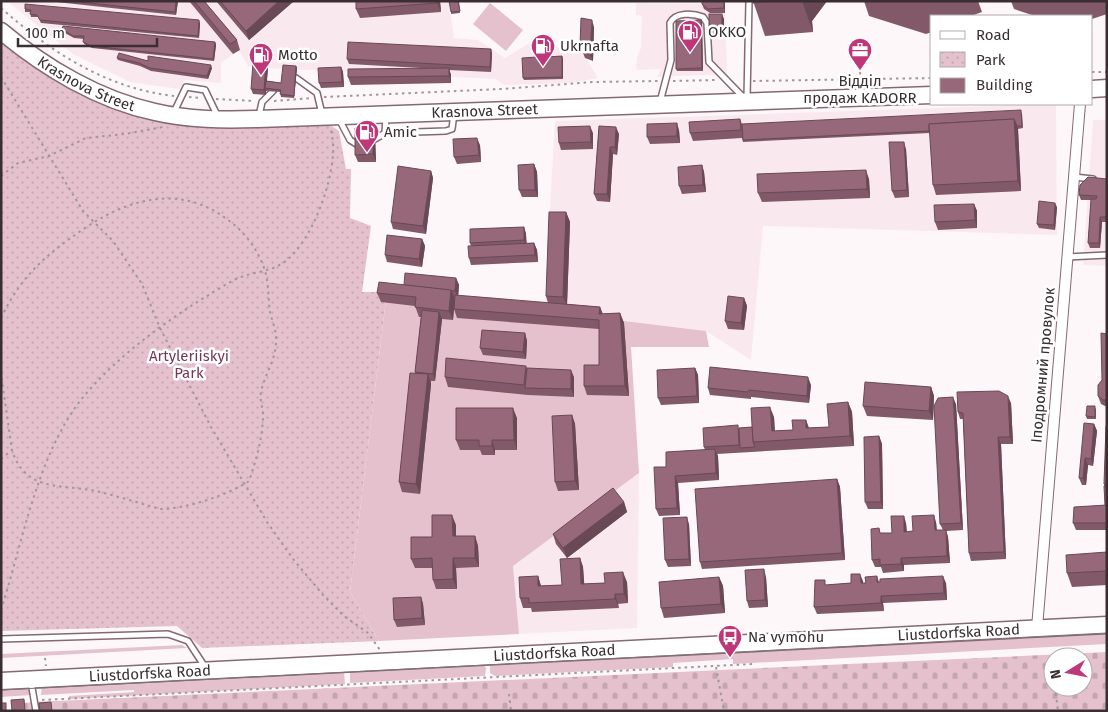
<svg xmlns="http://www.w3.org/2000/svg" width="1108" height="712" font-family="'Fira Sans',sans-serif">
  <defs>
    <pattern id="cemetery-stones" width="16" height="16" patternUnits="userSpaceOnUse" patternTransform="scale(1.25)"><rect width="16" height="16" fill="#e4c1cd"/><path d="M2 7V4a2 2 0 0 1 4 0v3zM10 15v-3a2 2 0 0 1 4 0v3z" fill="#c4a6b0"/></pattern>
    <pattern id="park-dots" width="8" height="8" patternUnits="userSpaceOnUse" patternTransform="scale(1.25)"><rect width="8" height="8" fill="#e4c1cd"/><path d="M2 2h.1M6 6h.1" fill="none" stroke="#c4a6b0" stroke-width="1.8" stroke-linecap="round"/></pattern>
  </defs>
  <rect width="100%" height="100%" fill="#fdf7f9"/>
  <!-- built -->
  <g fill="#f9e9ee">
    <polygon points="7,1 449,1 454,38 478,40 505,58 528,44 536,43 549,42 563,51 580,49 598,78 571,83 504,85 496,79 267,68 248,66 239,50 221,63 221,83 185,80 179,89 130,82 73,54"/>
    <polygon points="636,3 725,4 727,74 657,77 661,69 636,70 637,57 641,48 642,16 636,15"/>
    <polygon points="1056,104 1057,235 763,226 751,360 706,331 544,311 555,121"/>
    <polygon points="1093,120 1107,120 1107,266 1083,265"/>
    <polygon points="639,473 637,628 519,634 513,566"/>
  </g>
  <!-- grass -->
  <g fill="#e4c1cd">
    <polygon points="490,3 523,30 506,51 473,24"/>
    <polygon points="387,292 706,331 709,347 631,347 639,473 513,566 519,634 379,641 350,592"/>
    <polygon points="1107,632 1107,644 733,664 733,659 673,663 673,667 495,676 490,673 490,664"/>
    <polygon points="182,645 187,648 1,658 1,654"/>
    <polygon points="483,664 486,668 485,676 350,683 350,671"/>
    <polygon points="344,671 345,684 69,699 69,696 134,692 134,690 41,695 42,687"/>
    <polygon points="25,687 30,691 31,695 1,697 1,688"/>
  </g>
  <!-- cemetery -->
  <path fill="url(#cemetery-stones)" fill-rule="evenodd" d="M1107,652v59h-1094v-7l21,-2zM1053,657h30v30h-30z"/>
  <!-- park -->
  <polygon fill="url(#park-dots)" points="1,41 124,107 323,120 339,131 346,169 351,169 350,218 371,226 362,292 387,292 350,592 379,641 202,648 177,626 1,631"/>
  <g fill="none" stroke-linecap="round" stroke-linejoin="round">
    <defs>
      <g id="service">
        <polyline points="296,78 317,93 322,114"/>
        <polyline points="747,98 749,1"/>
        <path d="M660,102l11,-42 -1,-37c5,-11 23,-10 33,-6l4,6 2,39 34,35"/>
        <polyline points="174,112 186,87 205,90 218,117"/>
        <polyline points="259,116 262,102 273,91"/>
        <polyline points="339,119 350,140 358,145"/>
        <polyline points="385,133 386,116"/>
        <polyline points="375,139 385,133 446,131 452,129 454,113"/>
        <polyline points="1074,177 1093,179"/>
        <polyline points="1067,257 1107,255"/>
        <polyline points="1,639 168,634 188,641 205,667"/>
        <polyline points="31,682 36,711"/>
      </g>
      <polyline id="minor" points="1037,628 1080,104"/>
      <g id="primary">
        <path id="s1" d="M1,31c44,37 98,69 154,81 34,8 69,8 103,7l674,-24"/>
        <polyline points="1092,89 1107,88"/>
        <path id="s2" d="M1,681l1106,-56"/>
      </g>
    </defs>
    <!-- service casing -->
    <use href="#service" stroke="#846973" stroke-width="8"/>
    <!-- minor casing -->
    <use href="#minor" stroke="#846973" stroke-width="12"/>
    <!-- primary casing -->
    <use href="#primary" stroke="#846973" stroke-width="19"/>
    <!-- path -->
    <g stroke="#a0979a" stroke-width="2" stroke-dasharray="2.5 4" stroke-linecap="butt">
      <path d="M1,8c51,45 105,80 173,88"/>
      <polyline points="860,72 861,80"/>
      <polyline points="1092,72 1107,72"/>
      <polyline points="1,77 83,211 113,241 142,284 160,328 211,427 267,522 293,559 324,596 344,616 368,633 380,650"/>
      <polyline points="673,81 716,80"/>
      <polyline points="753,81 932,78"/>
      <polyline points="189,97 202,98"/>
      <polyline points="324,97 501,89 592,82 659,81"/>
      <polyline points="216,99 254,101"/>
      <polyline points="274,101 312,98"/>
      <polyline points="1,176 18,163 49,156 86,138 125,134 163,127"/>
      <path d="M1,318c21,-44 47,-65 87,-92 45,-29 94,-41 140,-6 17,12 31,31 37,51 4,13 3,28 5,41 2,9 6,17 6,26 1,21 -11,35 -15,54 -2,9 3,17 2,26 -1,22 -7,43 -14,63 -21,14 -63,28 -89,28 -21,-6 -43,-13 -64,-18 -36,-7 -71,1 -84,-41l-11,-76"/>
      <polyline points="1,459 12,450"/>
      <path d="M1,610c21,-66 36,-153 79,-209 38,-48 101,-91 154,-121 17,-9 38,-7 53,-20 25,-21 44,-73 46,-106 1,-8 -1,-17 -2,-26"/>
      <polyline points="45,658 46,666"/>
      <polyline points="1052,665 1053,674"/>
      <polyline points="716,667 724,711"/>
      <polyline points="1055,687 1058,711"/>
      <polyline points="509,694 511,711"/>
      <polyline points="42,700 753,664"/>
    </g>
    <!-- service -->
    <use href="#service" stroke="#fff" stroke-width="5"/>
    <!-- minor -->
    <use href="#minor" stroke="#fff" stroke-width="10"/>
    <!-- primary -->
    <use href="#primary" stroke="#fff" stroke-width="16"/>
    <!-- tram -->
    <polyline stroke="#7e7477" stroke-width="1" points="1,690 1107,633"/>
  </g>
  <!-- wall -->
  <g fill="#815968">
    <polygon points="47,1 178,1 176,15"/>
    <polygon points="189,1 204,1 237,40 240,50 233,54"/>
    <polygon points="216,1 294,1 249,40"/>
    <polygon points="356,1 440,1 441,12 360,18 356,9"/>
    <polygon points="459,1 460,13 451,14 451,12"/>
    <polygon points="702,1 724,1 725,4 725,13 710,13 704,9 702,4"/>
    <polygon points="753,1 827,1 812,21 813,32 765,36"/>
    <polygon points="864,1 978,1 982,12 971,16 932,16 932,32 926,34 869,16"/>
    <polygon points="1011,1 1107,1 1107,14 1092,19 1092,16 1035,16 1014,9"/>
    <polygon points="25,9 200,23 199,38 41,23 38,17 31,17 30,12 25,12"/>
    <polygon points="724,19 724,36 711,36 709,31"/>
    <polygon points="701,20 702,22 703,71 677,71 676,69"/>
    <polygon points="594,27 593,61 585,58 580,45"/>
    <polygon points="62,29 215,42 216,45 214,61 92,48 84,44 84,39 74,38 63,32"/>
    <polygon points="547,47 548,57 562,56 563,59 563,79 524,80 523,78 537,57"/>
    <polygon points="491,49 492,54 491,72 449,70 451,75 451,83 351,85 348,77 421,68 349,64 347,59"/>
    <polygon points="117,58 148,61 212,68 208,79 151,71 140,66 118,60"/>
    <polygon points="296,66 297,68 294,98 281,97 280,92 266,91 266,95 253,94 251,89 268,68 267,81 281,83"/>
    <polygon points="341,67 343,72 344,87 321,88 319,83"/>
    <polygon points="1022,113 1023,128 1018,129 1021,191 936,195 933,185 930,133 743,142 742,138 693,141 690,133 740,119 742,124"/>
    <polygon points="599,126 619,134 617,155 613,154 610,202 597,201 594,194"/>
    <polygon points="373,127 375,135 376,162 358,162 355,155"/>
    <polygon points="679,130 680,143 650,144 647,137"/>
    <polygon points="593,133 593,149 561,150 559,143"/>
    <polygon points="480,145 481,162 457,164 454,157"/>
    <polygon points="906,149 909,197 895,198 892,191"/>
    <polygon points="534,164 537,172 538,197 522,197 519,190"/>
    <polygon points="702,165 704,172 706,192 682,194 679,186"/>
    <polygon points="431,171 433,178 426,234 393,229 391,222"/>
    <polygon points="869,179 870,198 762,202 758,193"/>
    <polygon points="1107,179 1107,222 1102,222 1100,248 1090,248 1088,243 1091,200 1081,200 1079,195"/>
    <polygon points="974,204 977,211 977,228 938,230 935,222"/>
    <polygon points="1057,207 1055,230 1039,228 1037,224"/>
    <polygon points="566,212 570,222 567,304 600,307 603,314 620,313 624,323 629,396 587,395 584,386 599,365 599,329 457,318 454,309 454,303 453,320 442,319 435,381 431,381 431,384 420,494 402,492 399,482 415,373 421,317 419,317 415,306 381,302 377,293 404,285 456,278 459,285 458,296 548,303 546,296"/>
    <polygon points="524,227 526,234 526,243 534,243 537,250 538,262 471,265 469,258 471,246 470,243"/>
    <polygon points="422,239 425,246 422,267 387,262 385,255"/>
    <polygon points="744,298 747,306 744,330 728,329 725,321"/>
    <polygon points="525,333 527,341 526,359 483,355 480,348"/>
    <polygon points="1107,334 1107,407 1101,404 1098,396 1102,380"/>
    <polygon points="526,366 527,368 574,377 574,397 528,395 448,387 445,377"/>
    <polygon points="695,368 698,375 699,403 661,405 658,398"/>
    <polygon points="811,385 809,403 751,397 751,399 710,395 708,388"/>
    <polygon points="931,387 934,396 933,420 867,416 863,406"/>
    <polygon points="848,402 852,412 854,446 717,454 718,456 719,480 678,483 680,515 659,516 656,509 666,467 705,450 704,447 739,428 752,427 774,417 775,431 793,430 806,420 809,428 829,427"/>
    <polygon points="1011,403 1013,444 1001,444 1006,559 971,561 969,553 963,419 960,419 958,412"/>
    <polygon points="956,404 963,530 946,531 948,537 950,563 904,565 904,571 883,573 881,567 875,567 872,560 881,533 892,533 906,523 907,532 913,531 936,522 937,530 943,530 940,524"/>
    <polygon points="1096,408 1096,419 1087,419 1086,416"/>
    <polygon points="572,415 575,424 579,490 558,491 555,482"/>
    <polygon points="517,418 517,450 495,450 495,455 482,455 480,450 460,450 456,440"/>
    <polygon points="1094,424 1097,431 1093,466 1088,465 1086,485 1082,485 1079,478"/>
    <polygon points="1107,426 1107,530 1076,530 1073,523 1105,505 1104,486 1104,484"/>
    <polygon points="879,436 882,444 883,509 868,509 865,502"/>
    <polygon points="837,479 840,487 845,560 702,569 700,562"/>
    <polygon points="624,502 627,512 567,558 556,544 553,534"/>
    <polygon points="689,524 691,566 668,567 665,560"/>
    <polygon points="456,525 456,536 475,536 478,546 479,567 456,568 457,589 436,589 433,580 433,568 415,568 411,559 432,537"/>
    <polygon points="1107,552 1107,585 1072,587 1067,573"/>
    <polygon points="580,558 583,567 584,584 627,582 628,603 618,604 619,608 532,612 531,608 523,608 520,598 538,576 541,586 562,585"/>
    <polygon points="877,576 879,582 946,583 947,600 883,603 884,611 817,614 814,607 827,585 851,583 863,581 863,583 866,583"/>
    <polygon points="719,577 723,586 725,613 664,618 661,608"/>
    <polygon points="766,577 768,607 749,608 747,601"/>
    <polygon points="421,597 423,604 425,625 397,627 394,620"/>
  </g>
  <!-- shaded-wall -->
  <g fill="#694955">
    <polygon points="176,1 178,1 176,15 175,12"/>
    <polygon points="279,1 294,1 249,40 246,31"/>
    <polygon points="437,1 440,1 441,12 437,3"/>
    <polygon points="724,1 725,4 725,13 724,8"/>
    <polygon points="802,1 827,1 812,21 813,32"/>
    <polygon points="722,14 724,19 724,36 722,31"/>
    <polygon points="199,20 200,23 199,38 198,36"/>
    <polygon points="592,20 594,27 593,61 590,54"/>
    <polygon points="701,20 702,22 703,71 702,68"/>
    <polygon points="215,42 216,45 214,61 213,59"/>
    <polygon points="491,49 492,54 491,72 490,67"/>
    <polygon points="562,56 563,59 563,79 562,77"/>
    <polygon points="266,64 268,68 266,88 265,88 266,91 266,95 264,90"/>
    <polygon points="211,65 212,68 208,79 207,76"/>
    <polygon points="296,66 297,68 294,98 294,96"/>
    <polygon points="341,67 343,72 344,87 342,82"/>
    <polygon points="449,68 451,75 451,83 449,76"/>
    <polygon points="1014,119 1018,129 1021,191 1018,181"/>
    <polygon points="677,123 679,130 680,143 677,136"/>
    <polygon points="590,126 593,133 593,149 591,142"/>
    <polygon points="373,127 375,135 376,162 373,154"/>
    <polygon points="616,127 619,134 617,155 615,147"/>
    <polygon points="477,138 480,145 481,162 479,155"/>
    <polygon points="904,142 906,149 909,197 907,190"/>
    <polygon points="610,147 613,154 610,202 607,194"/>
    <polygon points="534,164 537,172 538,197 535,190"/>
    <polygon points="702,165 704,172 706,192 703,185"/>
    <polygon points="866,170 869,179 870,198 867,189"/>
    <polygon points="431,171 433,178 426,234 423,226"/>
    <polygon points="1055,203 1057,207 1055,230 1054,225"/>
    <polygon points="974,204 977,211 977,228 975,220"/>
    <polygon points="566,212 570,222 567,306 563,297"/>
    <polygon points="1100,217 1102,222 1100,248 1099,243"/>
    <polygon points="524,227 526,234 527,247 524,240"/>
    <polygon points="422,239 425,246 422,267 419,259"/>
    <polygon points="534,243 537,250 538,262 535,255"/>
    <polygon points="456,278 459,285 458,298 455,291"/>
    <polygon points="451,290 455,299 453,320 449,311"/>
    <polygon points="744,298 747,306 744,330 741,323"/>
    <polygon points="600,307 603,316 599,314"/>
    <polygon points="439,312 442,319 435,381 433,374"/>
    <polygon points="620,313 624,323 629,396 625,386"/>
    <polygon points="525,333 527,341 526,359 523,352"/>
    <polygon points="695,368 698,375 699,403 697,396"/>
    <polygon points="571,370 574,377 574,397 571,389"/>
    <polygon points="428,374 431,384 420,494 416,484"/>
    <polygon points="808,377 811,385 809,403 807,396"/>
    <polygon points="931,387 934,396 933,420 929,411"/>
    <polygon points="1008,396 1011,403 1013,444 1010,437"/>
    <polygon points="953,397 956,404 963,530 961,523"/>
    <polygon points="848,402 852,412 854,446 850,436"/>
    <polygon points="770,407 774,417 775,441 772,431"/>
    <polygon points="513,408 517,418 517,450 514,440"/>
    <polygon points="572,415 575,424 579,490 575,481"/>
    <polygon points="806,420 809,429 806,428"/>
    <polygon points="1094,424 1097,431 1093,466 1091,459"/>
    <polygon points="879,436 882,444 883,509 881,502"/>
    <polygon points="998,437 1001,444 1006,559 1004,552"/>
    <polygon points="492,440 495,450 495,455 492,446"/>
    <polygon points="715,449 718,456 719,480 716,473"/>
    <polygon points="1085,458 1088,465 1086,485 1083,478"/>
    <polygon points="675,476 678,483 680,515 677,508"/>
    <polygon points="837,479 840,487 845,560 842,553"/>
    <polygon points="624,502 627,512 567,558 563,548"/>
    <polygon points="452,515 456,525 456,546 453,536"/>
    <polygon points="934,515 936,522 937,537 935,530"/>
    <polygon points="904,516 906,523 907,539 904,532"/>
    <polygon points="687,517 689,524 691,566 689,559"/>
    <polygon points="946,530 948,537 950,563 947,556"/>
    <polygon points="475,536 478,546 479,567 475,558"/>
    <polygon points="453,558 456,568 457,589 453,579"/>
    <polygon points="580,558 583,567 585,593 581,584"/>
    <polygon points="901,558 904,565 904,571 901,564"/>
    <polygon points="764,569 766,577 768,607 765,600"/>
    <polygon points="623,572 627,582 628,603 624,594"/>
    <polygon points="860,574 863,581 863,590 861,583"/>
    <polygon points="538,576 541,586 538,586"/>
    <polygon points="943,576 946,583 947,600 944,593"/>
    <polygon points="719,577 723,586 725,613 721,604"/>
    <polygon points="615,594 618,604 619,608 615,599"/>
    <polygon points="881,596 883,603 884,611 881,603"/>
    <polygon points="421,597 423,604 425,625 422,618"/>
  </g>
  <!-- building -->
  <g fill="#966879" stroke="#694955">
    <polygon points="70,1 176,1 175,12"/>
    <polygon points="194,1 204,1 237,40 230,44"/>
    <polygon points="220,1 279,1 246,31"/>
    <polygon points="356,1 437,1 437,3 356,9"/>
    <polygon points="449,1 458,1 460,11 451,12"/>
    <polygon points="702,1 724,1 724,8 708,9 702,4"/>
    <polygon points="753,1 777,1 753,3"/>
    <polygon points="25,4 199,20 198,36 40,20 37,15 30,14 31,10 25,9"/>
    <rect x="709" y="14" width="13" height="17"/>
    <polygon points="581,18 592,20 590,54 582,50 580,45"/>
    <polygon points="701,20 702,68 676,69 676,21"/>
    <polygon points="63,26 215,42 213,59 91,46 83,42 84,36 73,36 62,29"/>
    <polygon points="348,42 491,49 490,67 347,59"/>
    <polygon points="537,45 546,45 547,57 562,56 562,77 523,78 522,58 537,57"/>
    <polygon points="119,53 148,61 148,56 211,65 207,76 150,68 139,63 117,58"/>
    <polygon points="253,63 266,64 264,90 251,89"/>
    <polygon points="283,65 296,66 294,96 280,94 281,90 265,88 266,81 281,83"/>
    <polygon points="341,67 342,82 319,83 318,68"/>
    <polygon points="449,68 449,76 348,77 348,69"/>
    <polygon points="1021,110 1022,126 1017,126 1014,119 929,124 929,131 743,140 742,124"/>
    <polygon points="740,119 741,130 690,133 689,122"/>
    <polygon points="1014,119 1018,181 933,185 929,124"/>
    <polygon points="677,123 677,136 647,137 647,124"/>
    <polygon points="590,126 591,142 559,143 558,127"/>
    <polygon points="599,126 616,127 615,147 610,147 607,194 594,194"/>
    <polygon points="373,127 373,154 355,155 355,128"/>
    <polygon points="477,138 479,155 454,157 453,139"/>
    <polygon points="889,142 904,142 907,190 892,191"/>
    <polygon points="534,164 535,190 519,190 518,165"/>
    <polygon points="702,165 703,185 679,186 678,167"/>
    <polygon points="398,166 431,171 423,226 391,222"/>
    <polygon points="866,170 867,189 758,193 757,174"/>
    <polygon points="1088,177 1107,179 1106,217 1100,217 1099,243 1088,243 1091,199 1096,199 1097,196 1079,195 1080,185"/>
    <polygon points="1039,201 1055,203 1054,225 1037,224"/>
    <polygon points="974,204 975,220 935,222 934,205"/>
    <polygon points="549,212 566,212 563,297 546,296"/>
    <polygon points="524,227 524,240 470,243 470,229"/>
    <polygon points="387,235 422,239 419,259 385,255"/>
    <polygon points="534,243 535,255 469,258 468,246"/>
    <polygon points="405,273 456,278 455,291 404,285"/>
    <polygon points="379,282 451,290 449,311 415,307 416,297 377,293"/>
    <polygon points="455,295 600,307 599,314 620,313 625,386 584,386 584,365 599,365 599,320 454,309"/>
    <polygon points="728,296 744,298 741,323 725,321"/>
    <polygon points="422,310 439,312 433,374 415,372"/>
    <polygon points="482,330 525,333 523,352 480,348"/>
    <polygon points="1101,333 1107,334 1107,400 1103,400 1098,396 1098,385 1102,380"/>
    <polygon points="446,358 526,366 524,385 445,377"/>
    <polygon points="710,367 808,377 807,396 749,390 748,392 708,388"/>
    <polygon points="527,368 571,370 571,389 525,388"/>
    <polygon points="695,368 697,396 658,398 657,370"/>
    <polygon points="410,373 428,374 416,484 399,482"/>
    <polygon points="865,382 931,387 929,411 863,406"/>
    <polygon points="999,391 1008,396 1010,437 998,437 1004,552 969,553 963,413 958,412 957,392"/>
    <polygon points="953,397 961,523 940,524 934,406 938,398"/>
    <polygon points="848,402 850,436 753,442 751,408 770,407 772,431 793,430 792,420 806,420 806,428 829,427 827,404"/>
    <polygon points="1087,406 1095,406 1095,417 1086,416"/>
    <polygon points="456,408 513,408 514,440 492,440 492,446 479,446 479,440 456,440"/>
    <polygon points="572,415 575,481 555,482 552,416"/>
    <polygon points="1084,423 1094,424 1091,459 1085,458 1083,478 1079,478"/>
    <polygon points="738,425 739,445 704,447 703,428"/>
    <polygon points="1106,426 1107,426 1107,484 1104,484"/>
    <polygon points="752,427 753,442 755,447 740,448 739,428"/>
    <polygon points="879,436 881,502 865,502 864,437"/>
    <polygon points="715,449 716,473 675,476 677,508 656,509 654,467 666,467 666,452"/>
    <polygon points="837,479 842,553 700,562 695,489"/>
    <polygon points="1104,486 1107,486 1107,505 1105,505"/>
    <polygon points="613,488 624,502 563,548 553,534"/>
    <polygon points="1107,505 1107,523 1073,523 1074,507"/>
    <polygon points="432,515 452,515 453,536 475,536 475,558 453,558 453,579 433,580 432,558 411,559 411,537 432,537"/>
    <polygon points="934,515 935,530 946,530 947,556 901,558 901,564 880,565 880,559 872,560 871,529 879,528 880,533 892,533 891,516 904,516 904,532 913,531 912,516"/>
    <polygon points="687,517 689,559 665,560 663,518"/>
    <polygon points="1107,552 1107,571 1067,573 1066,555"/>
    <polygon points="580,558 581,584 605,583 604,573 623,572 624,594 615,594 615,599 529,603 529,598 520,598 519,577 538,576 538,586 562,585 560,559"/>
    <polygon points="764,569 765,600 747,601 745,570"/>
    <polygon points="851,574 860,574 861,583 866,583 865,577 877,576 877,582 880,582 880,579 943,576 944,593 881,596 881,603 814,607 815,580 825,580 825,585 851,583"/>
    <polygon points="719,577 721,604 661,608 659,582"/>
    <polygon points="421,597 422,618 394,620 393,598"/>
    <polygon points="24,699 25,711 12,711 11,700"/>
    <polygon points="51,702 52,711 40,711 39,703"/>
    <rect x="1" y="703" width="5" height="8"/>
  </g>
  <!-- icons -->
  <defs>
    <symbol id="fuel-pin" viewBox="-11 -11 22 30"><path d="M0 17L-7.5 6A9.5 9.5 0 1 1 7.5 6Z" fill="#be3879" stroke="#fff"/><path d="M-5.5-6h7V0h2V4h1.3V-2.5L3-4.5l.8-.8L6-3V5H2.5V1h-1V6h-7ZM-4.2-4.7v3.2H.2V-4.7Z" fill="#fff"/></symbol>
    <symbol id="office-pin" viewBox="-11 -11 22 30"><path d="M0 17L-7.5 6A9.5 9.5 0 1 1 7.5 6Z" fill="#be3879" stroke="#fff"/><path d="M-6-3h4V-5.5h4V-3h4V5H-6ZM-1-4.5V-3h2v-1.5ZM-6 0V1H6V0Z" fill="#fff"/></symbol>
    <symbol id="bus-pin" viewBox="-11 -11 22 30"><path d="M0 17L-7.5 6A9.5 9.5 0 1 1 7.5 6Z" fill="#be3879" stroke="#fff"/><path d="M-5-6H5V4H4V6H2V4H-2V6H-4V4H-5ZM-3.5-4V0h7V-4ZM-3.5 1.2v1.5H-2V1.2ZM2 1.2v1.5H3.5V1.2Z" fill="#fff"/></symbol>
  </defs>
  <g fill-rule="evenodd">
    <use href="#fuel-pin" x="676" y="18" width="28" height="38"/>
    <use href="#fuel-pin" x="529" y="32" width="28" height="38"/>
    <use href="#office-pin" x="846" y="36" width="28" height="38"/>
    <use href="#fuel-pin" x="247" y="41" width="28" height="38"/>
    <use href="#fuel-pin" x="353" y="118" width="28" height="38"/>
    <use href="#bus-pin" x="716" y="623" width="28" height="38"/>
  </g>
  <g text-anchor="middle" stroke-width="5" stroke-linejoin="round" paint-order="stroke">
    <!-- poi labels -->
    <g font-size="15" fill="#3a2e32" stroke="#fff" text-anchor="start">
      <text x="708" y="37">OKKO</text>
      <text x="560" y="51">Ukrnafta</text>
      <text x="278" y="60">Motto</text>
      <text x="860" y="86" text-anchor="middle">Відділ<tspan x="860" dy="17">продаж KADORR</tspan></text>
      <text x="384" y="137">Amic</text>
      <text x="748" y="642">Na vymohu</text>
    </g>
    <!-- street labels -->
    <g font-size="15" fill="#3a2e32" stroke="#fff">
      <text dy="5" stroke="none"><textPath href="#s1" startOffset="101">Krasnova Street</textPath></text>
      <text dy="5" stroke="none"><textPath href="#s1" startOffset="506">Krasnova Street</textPath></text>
      <text transform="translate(1043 365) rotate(-85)" y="5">Іподромний провулок</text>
      <text dy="5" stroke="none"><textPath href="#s2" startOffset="959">Liustdorfska Road</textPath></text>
      <text dy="5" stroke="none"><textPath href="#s2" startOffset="554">Liustdorfska Road</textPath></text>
      <text dy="5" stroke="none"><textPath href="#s2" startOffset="149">Liustdorfska Road</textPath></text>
    </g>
    <!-- park labels -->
    <g font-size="15" fill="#763752" stroke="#fff">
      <text x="189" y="361">Artyleriiskyi<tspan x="189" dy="17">Park</tspan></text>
    </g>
  </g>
  <!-- border -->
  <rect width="1108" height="712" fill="none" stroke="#3a2e32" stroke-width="5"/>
  <!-- legend -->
  <rect x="930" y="15" width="162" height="90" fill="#ffffff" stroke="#b0abad"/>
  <rect x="940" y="31" width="25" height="8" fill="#ffffff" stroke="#b0abad"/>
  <text x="976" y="40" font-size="15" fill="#3a2e32">Road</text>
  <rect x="940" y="52" width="25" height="15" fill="url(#park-dots)" stroke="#b0abad"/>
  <text x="976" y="65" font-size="15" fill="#3a2e32">Park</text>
  <rect x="940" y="78" width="25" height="15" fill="#966879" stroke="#b0abad"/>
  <text x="976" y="90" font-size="15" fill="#3a2e32">Building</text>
  <!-- north arrow -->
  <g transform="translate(1068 672) rotate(260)"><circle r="24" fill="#ffffff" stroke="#b0abad"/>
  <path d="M0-4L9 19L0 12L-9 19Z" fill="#be3879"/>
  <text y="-8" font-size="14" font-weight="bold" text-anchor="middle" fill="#3a2e32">N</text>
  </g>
  <!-- scale -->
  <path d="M18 38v8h139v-8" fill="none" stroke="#3a2e32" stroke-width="2.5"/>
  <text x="25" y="38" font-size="15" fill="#3a2e32" stroke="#ffffff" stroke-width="4" paint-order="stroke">100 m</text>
</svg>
